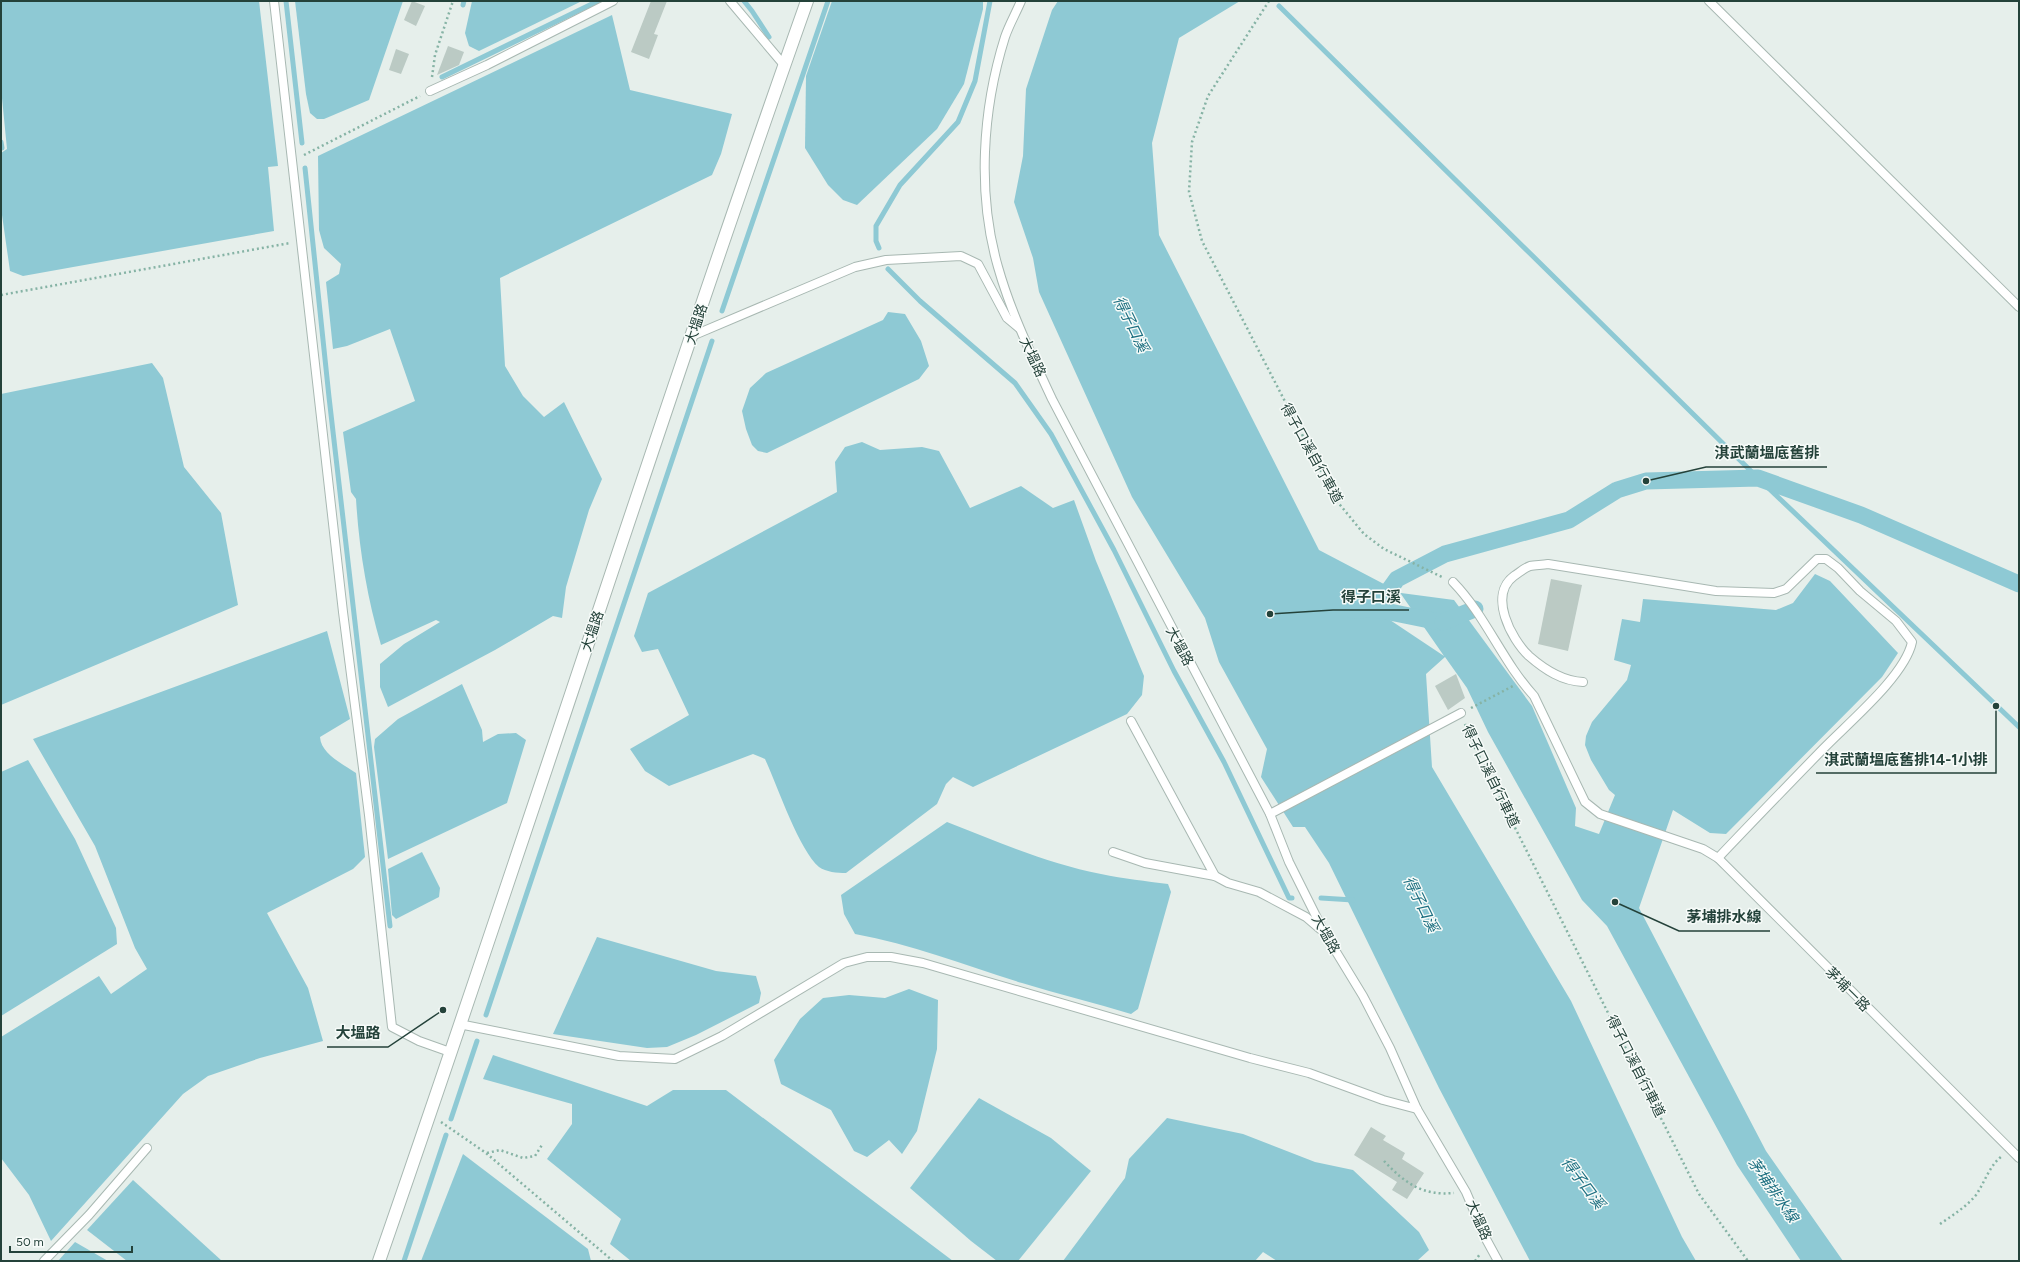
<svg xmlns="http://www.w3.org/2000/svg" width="2020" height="1262" font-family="Figtree,'Noto Sans TC',sans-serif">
  <rect width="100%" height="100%" fill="#e6efeb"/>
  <!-- water -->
  <g fill="#8ec9d4" fill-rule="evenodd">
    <polygon points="1,1 259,1 278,166 268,167 274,231 23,276 10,271 1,208 1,153 7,149 1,88"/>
    <polygon points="295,1 403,1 369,100 324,119 317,119 310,113 306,94"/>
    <polygon points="472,1 582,1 479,51 469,46 465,33"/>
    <polygon points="832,1 983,1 983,9 964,84 937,129 857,205 843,200 828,185 805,148 806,76"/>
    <path d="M1058,1h182l-61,37 -27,105 7,92 160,315 82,43 53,7 78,106 44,102 -1,18 24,8 16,-39 -6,-5 -18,-30 -6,-15 1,-9 6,-14 35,-42 4,-15 -17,-5 8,-41 18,3 3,-23 133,11 17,-7 22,-29 15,7 68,72 -16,24 -156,157 -16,-1 -37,-23 -34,98 127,243 77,110h-42l-64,-96 -130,-239 -25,-26 -94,-168 -21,-44 -22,-31 -19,17 6,93 139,234 111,236 14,24h-166l-91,-173 -110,-225 -24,-36h-12l-32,-50 6,-28 -48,-87 -14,-44 -73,-121 -93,-205 -6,-34 -19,-56 9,-46 3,-67 26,-79zM1401,594l43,62 -69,-46z"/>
    <path d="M612,15l18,75 102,24 -11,40 -9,21 -212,103 5,88 18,30 21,21 20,-15 38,77 -13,31 -23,77 -4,31 -9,-2 -58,34 -107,57 -8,-20v-23l24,-20 36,-22 -4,-2 -55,25c-14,-48 -22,-96 -25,-146l-5,-7 -8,-60 72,-31 -25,-72 -43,17 -14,3 -7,-67 13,-8 2,-10 -17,-16 -5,-18 -1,-74z"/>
    <polygon points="888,312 905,314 921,341 929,366 919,379 767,453 758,451 752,445 746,429 742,411 750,388 766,373 883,320"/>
    <polygon points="152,363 163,378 184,467 221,513 238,605 1,705 1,394"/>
    <path d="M862,442l18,8 42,-3 17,4 31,57 51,-22 32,22 21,-8 22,61 48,115 -2,19 -15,19 -154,73 -20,-10 -7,7 -9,20 -91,69c-9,0 -20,-1 -27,-6 -20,-17 -42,-82 -54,-108l-12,-5 -84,32 -24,-15 -15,-22 59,-34 -31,-66 -16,3 -8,-16 14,-43 189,-101 -2,-30 10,-15z"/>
    <path d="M327,631l23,88 -30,18c1,17 23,27 36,36l9,84 -12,12 -86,44 41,75 15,53 -63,17 -52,18 -25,18 -132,147 -22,-46 -28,-37v-121l98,-61 12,18 36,-25 -12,-21 -40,-102 -62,-107z"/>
    <polygon points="462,684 482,730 483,742 498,734 516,733 526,740 507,803 388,859 374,747 375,739 398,719"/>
    <polygon points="28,760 75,839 116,928 117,944 1,1016 1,772"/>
    <path d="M947,822c51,20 101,42 154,52 23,5 45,7 67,10l3,8 -33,117 -7,5c-36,-11 -73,-20 -109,-31 -56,-17 -110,-39 -167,-49l-11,-20 -3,-19z"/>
    <polygon points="422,852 440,888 439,897 396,919 392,915 388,869"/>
    <polygon points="597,937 716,971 756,976 761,993 759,1003 696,1035 667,1047 647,1048 553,1034"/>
    <polygon points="909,989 938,1000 937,1049 917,1131 902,1154 889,1140 867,1157 854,1151 831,1110 781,1084 774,1060 800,1019 823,998 849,995 885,998"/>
    <polygon points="493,1055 647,1106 673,1090 726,1090 953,1261 631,1261 610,1244 621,1219 547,1159 572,1124 572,1104 483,1079"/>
    <polygon points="979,1098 1051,1138 1091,1171 1018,1261 997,1261 971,1241 910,1188"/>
    <polygon points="1167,1118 1243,1134 1315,1162 1353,1170 1419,1232 1429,1250 1417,1261 1277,1261 1263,1252 1255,1261 1063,1261 1125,1178 1129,1159"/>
    <polygon points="463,1154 588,1249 591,1261 421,1261"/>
    <polygon points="133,1180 222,1261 127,1261 87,1230"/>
    <polygon points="75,1242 108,1261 58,1261"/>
  </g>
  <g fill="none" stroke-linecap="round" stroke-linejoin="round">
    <!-- stream -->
    <g stroke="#8ec9d4" stroke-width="5">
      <polyline points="286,1 302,143"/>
      <polyline points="744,1 752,11 769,37"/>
      <polyline points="463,5 464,1"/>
      <polyline points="1279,6 1758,478 2019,727"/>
      <polyline points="442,77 598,1"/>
      <polyline points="1,142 2,148"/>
      <polyline points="305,168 329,397 390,926"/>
      <polyline points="879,248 876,241 876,226 900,185 958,122 975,81 990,1"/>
      <polyline points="888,269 920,301 1015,383 1051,434 1114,550 1174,671 1224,762 1289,898 1292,898"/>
      <polyline points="722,311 828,1"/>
      <polyline points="1321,898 1353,900"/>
      <polyline points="486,1015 712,341"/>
      <polyline points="451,1119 477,1041"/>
      <polyline points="404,1261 446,1135"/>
    </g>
    <!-- canal -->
    <g stroke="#8ec9d4" stroke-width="17">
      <polyline points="1377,607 1397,579 1445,554 1569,520 1617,490 1646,481 1758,478 1861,515 2019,584"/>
      <polyline points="1353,610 1375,609 1439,622"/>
      <polyline points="1443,622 1475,609"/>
    </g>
  </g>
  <!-- building -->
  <g fill="#bbcac4">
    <polygon points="412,1 425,6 416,26 404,20"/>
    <polygon points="651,1 667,1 654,34 658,35 649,59 631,52"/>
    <polygon points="448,46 464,52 459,65 437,75"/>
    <polygon points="396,49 409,54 401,74 389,70"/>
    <polygon points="1551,579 1582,585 1568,651 1538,644"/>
    <polygon points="1456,674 1465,698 1448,710 1435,686"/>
    <polygon points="1371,1127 1386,1136 1383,1140 1405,1153 1402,1159 1424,1173 1407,1199 1392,1190 1397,1182 1354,1155"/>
  </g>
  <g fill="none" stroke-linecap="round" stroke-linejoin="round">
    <defs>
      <g id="service">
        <polyline points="274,1 343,612 369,815 392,1027 419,1041 450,1052"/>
        <polyline points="730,1 784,65"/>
        <path d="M1021,1c-5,12 -12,24 -16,36 -23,73 -28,157 -7,230 13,46 34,89 54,132l218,415 19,48 35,70 39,64 27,52 27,61 49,83 20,47 12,22"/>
        <polyline points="1709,1 2019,307"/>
        <polyline points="430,91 487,65 613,1"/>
        <polyline points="692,336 855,267 886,260 961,256 978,264 1007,318 1019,328"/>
        <path d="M1453,582c33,34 49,79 81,114l51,106 15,12 103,35 15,9 301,300"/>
        <path d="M1583,682c-21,-1 -38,-12 -54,-26 -18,-17 -41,-61 -15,-80 5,-3 10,-8 16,-10 5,-1 12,-1 18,-2l168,27 58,2 12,-4 31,-30h9l12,9 22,23 36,30 16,21c-7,34 -64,81 -89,107 -35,36 -70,72 -105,109"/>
        <polyline points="1131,721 1215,876"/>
        <polyline points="1270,814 1461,713"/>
        <polyline points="1113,852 1145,863 1215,876 1228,883 1259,892 1306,917 1320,929"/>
        <polyline points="459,1024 619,1056 675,1059 722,1036 844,963 867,957 891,957 923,963 1250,1058 1309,1073 1383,1100 1417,1109"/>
        <polyline points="44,1261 89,1215 147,1148"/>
      </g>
      <path id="tertiary" d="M379,1261c146,-419 280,-842 428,-1260"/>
    </defs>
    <!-- service casing -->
    <use href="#service" stroke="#a8b8b2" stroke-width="10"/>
    <!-- tertiary casing -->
    <use href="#tertiary" stroke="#a8b8b2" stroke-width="14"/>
    <!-- path -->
    <g stroke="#86b3a5" stroke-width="2.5" stroke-dasharray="2 3" stroke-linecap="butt">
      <polyline points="1269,1 1208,96 1192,142 1189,192 1202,241 1336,500 1364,534 1384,549 1444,578"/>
      <polyline points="432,77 435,55 453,1"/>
      <polyline points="304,155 420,96"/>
      <polyline points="1,295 290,243"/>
      <polyline points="1471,708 1513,686"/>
      <polyline points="1465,724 1475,748 1699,1194 1748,1261"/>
      <polyline points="441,1122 486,1153 613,1261"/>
      <polyline points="487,1153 500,1150 523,1158 535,1156 542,1145"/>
      <path d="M1384,1161c21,22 38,35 70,32"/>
      <path d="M1940,1224c13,-9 26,-17 36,-29 9,-13 13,-29 26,-39"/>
      <polyline points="1475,1261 1480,1254"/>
    </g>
    <!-- service -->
    <use href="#service" stroke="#fff" stroke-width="8"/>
    <!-- tertiary -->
    <use href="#tertiary" stroke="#fff" stroke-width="12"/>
  </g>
  <g text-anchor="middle" stroke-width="3" stroke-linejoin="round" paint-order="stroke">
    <!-- street labels -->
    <g font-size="14" fill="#24423a" stroke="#f7fbf9">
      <text transform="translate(696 324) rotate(-72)" y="5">大塭路</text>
      <text transform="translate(1033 357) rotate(65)" y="5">大塭路</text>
      <text transform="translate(1312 453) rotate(61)" y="5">得子口溪自行車道</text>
      <text transform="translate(592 631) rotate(-71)" y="5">大塭路</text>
      <text transform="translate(1180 646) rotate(62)" y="5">大塭路</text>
      <text transform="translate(1491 776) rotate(64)" y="5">得子口溪自行車道</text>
      <text transform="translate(1326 934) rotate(61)" y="5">大塭路</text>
      <text transform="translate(1848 989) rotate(45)" y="5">茅埔一路</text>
      <text transform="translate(1636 1066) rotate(63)" y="5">得子口溪自行車道</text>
      <text transform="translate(1479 1220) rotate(66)" y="5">大塭路</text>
    </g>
    <!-- water labels -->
    <g font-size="15" font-style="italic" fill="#1c6f80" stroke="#f7fbf9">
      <text transform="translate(1131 324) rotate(64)" y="5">得子口溪</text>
      <text transform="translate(1421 904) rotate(64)" y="5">得子口溪</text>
      <text transform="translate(1583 1183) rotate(53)" y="5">得子口溪</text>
      <text transform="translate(1773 1190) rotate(55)" y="5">茅埔排水線</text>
    </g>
  </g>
  <!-- callouts -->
  <path fill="none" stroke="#24423a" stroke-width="1.5" d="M1646 481L1706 467H1827M1270 614L1333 610H1409M1996 706L1996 773H1816M1615 902L1679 931H1770M443 1010L388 1047H327"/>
  <g fill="#24423a" stroke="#f7fbf9" stroke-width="1.5">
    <circle cx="1646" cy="481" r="4"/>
    <circle cx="1270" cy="614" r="4"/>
    <circle cx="1996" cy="706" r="4"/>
    <circle cx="1615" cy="902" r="4"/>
    <circle cx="443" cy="1010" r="4"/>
  </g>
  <g font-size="15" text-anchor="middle" font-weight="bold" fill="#24423a" stroke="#f7fbf9" stroke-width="3" stroke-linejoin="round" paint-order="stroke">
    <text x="1767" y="458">淇武蘭塭底舊排</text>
    <text x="1371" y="602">得子口溪</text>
    <text x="1906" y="765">淇武蘭塭底舊排14-1小排</text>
    <text x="1724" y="922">茅埔排水線</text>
    <text x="358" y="1038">大塭路</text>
  </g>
  <!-- border -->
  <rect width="2020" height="1262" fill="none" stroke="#24423a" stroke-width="4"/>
  <!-- scale -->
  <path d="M10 1246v6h122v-6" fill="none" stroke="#24423a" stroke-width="2"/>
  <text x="16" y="1246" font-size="12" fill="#24423a" stroke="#f7fbf9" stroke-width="3" paint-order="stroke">50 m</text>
</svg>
